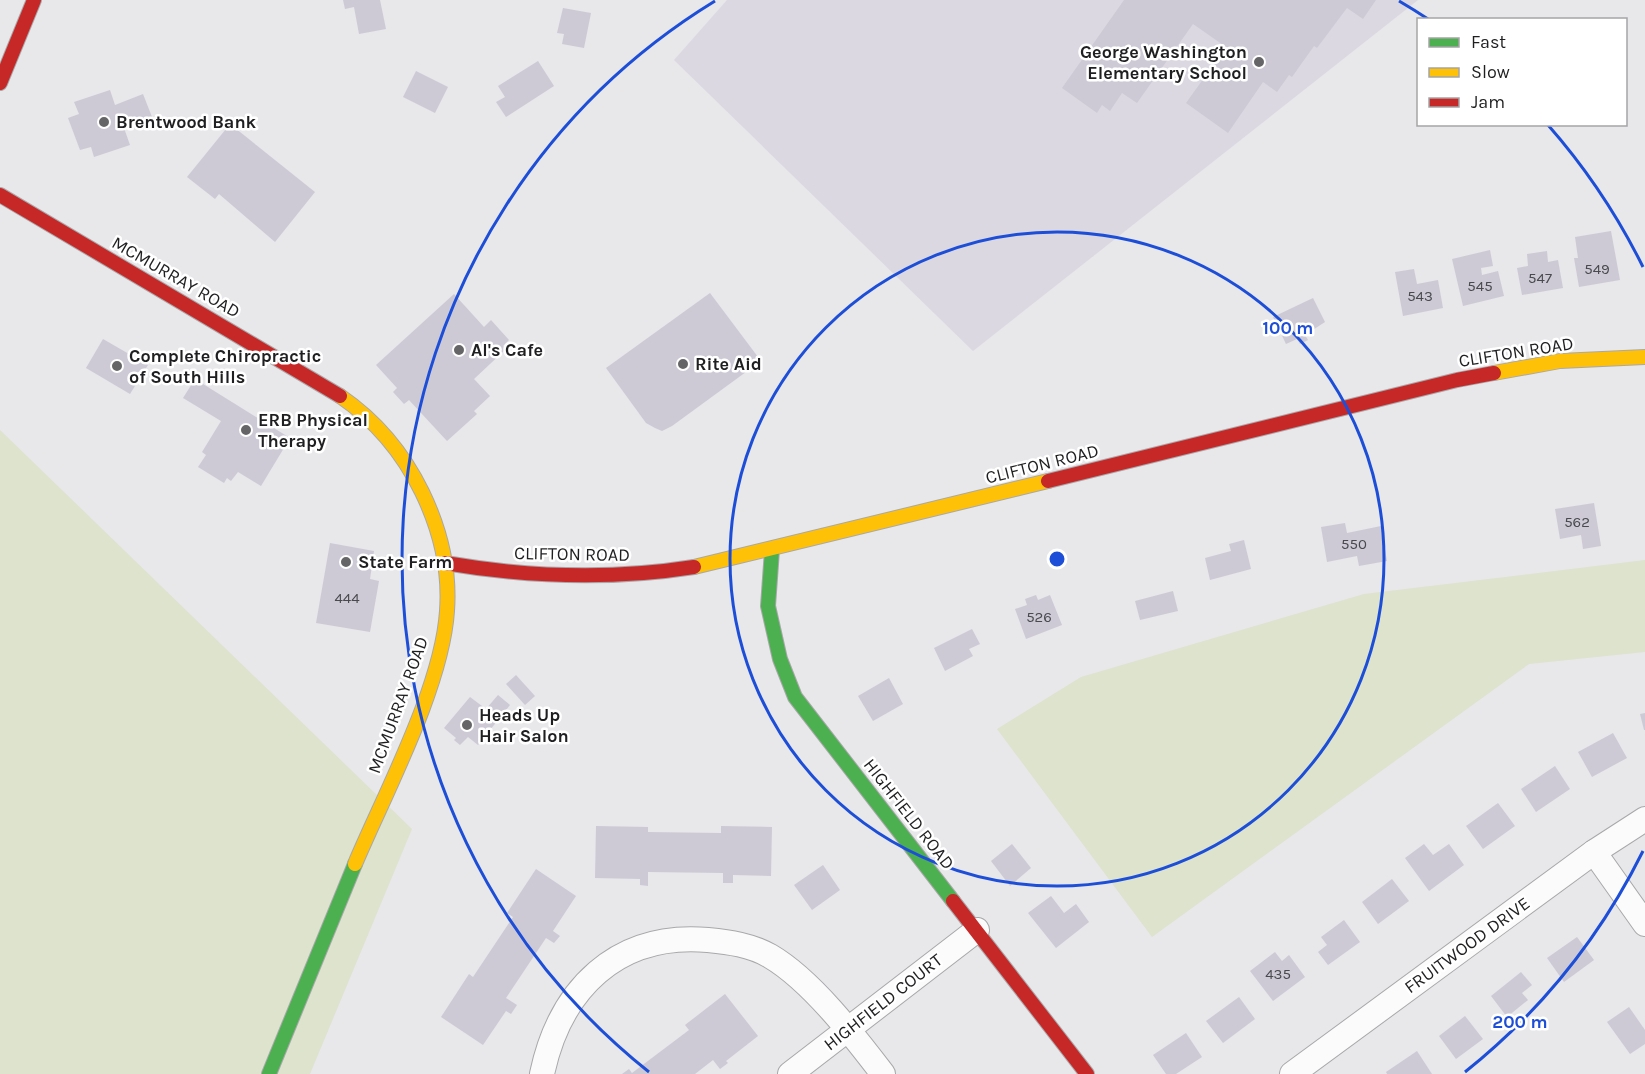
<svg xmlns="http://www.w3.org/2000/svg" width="1645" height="1074" font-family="Karla,sans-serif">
  <rect width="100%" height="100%" fill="#e8e7ea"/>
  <!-- built -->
  <polygon fill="#dbd8e1" points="727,0 1418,0 973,351 674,60"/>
  <!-- green -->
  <g fill="#dde3cd">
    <polygon points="0,430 412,829 310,1074 0,1074"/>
    <polygon points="1645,560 1645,652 1529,664 1152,937 997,729 1081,677 1364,594"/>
  </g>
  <!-- building -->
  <g fill="#cdcad6">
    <polygon points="343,0 380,0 386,29 359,34 354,7 345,9"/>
    <polygon points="1124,0 1376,0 1363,19 1347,8 1317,48 1314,46 1292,77 1289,75 1277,92 1263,82 1228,133 1186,103 1226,47 1193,24 1137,103 1122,93 1110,111 1102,105 1097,113 1062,88"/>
    <polygon points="563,8 591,13 584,48 562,44 564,34 557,33"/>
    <polygon points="538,61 554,86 506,117 496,102 505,97 498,86"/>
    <polygon points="416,71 448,87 435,113 403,97"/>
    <polygon points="110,90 115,105 143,94 152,117 124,128 130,145 94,157 91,147 80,150 68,118 79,114 74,102"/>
    <polygon points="230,124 315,192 275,242 219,194 215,199 187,177"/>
    <polygon points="1611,231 1620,280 1579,287 1574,258 1578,258 1575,237"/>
    <polygon points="1490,250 1493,266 1481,268 1482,275 1498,271 1504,296 1463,306 1452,259"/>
    <polygon points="1547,251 1548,262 1558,260 1563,288 1522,295 1517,268 1528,266 1527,254"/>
    <polygon points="1414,269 1417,284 1438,280 1443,308 1403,316 1395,272"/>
    <polygon points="710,293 761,361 672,426 662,431 655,428 646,423 606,368"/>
    <polygon points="454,294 484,327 491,320 509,340 503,346 506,349 474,379 490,396 474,411 477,414 447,441 409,400 404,404 393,392 397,388 376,365"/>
    <polygon points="1313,298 1325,322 1305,335 1308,340 1300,344 1297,339 1286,344 1273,317"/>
    <polygon points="103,339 148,365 130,394 86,368"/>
    <polygon points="195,379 290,438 261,486 238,472 231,481 227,478 224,483 198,467 206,455 202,452 221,421 183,398"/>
    <polygon points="1594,503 1601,546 1583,549 1581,535 1560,539 1555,509"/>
    <polygon points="1345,523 1347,533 1381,526 1387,561 1359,566 1357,556 1327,562 1321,527"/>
    <polygon points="1244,540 1251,569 1210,580 1205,558 1231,551 1229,544"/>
    <polygon points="330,543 374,551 370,579 379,581 370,632 316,623"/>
    <polygon points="1173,591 1178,611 1140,620 1135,601"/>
    <polygon points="1036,595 1038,600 1050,595 1062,625 1026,639 1015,609 1027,605 1025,599"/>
    <polygon points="972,629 980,644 969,649 973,656 945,671 934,648"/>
    <polygon points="516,675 535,696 525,705 506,684"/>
    <polygon points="889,678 903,704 873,721 858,696"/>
    <polygon points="498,695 510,705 478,745 468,737 460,745 454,740 456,738 444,728 470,697 486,709"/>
    <polygon points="1645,713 1645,730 1644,730 1640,714"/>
    <polygon points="1613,733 1627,758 1592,777 1578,752"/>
    <polygon points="1555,766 1570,789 1536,812 1521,789"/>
    <polygon points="1498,803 1515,826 1483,849 1466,826"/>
    <polygon points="596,826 648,827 648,832 721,833 721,826 772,827 771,876 733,875 733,883 723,883 723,873 648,872 648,886 640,885 640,879 595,878"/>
    <polygon points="1012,844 1031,868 1010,886 991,861"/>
    <polygon points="1424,844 1433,855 1449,844 1464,865 1429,891 1405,858"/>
    <polygon points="823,865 840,890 812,910 794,885"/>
    <polygon points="536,869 576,896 553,931 560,936 554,943 546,938 506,998 517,1005 511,1014 506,1011 483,1045 441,1017 469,974 473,977 513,917 507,913"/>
    <polygon points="1392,879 1409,901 1378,924 1362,902"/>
    <polygon points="1051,896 1064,913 1076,904 1089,922 1056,948 1028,913"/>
    <polygon points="1344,920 1360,942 1328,965 1318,952 1327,945 1321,937"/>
    <polygon points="1577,937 1594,960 1564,982 1547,958"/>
    <polygon points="1275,952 1282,961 1289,955 1305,977 1273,1001 1250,971"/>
    <polygon points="1521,972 1532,985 1522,993 1528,1000 1507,1017 1491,996"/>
    <polygon points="725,994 758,1036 726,1061 728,1063 720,1069 713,1060 695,1074 622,1074 629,1069 632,1073 689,1030 685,1025"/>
    <polygon points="1239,997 1255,1019 1223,1043 1206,1021"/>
    <polygon points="1629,1007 1645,1030 1645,1044 1630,1054 1607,1022"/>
    <polygon points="1465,1016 1483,1039 1456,1059 1439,1036"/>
    <polygon points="1186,1033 1202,1057 1176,1074 1166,1074 1153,1055"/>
    <polygon points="1417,1051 1432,1074 1387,1074 1386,1072"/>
  </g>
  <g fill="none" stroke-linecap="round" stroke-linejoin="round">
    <defs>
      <g id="street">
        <polyline points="1594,852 1645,924"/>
        <path d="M542,1074c18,-85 75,-142 166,-134 21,2 43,5 62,16 41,24 84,80 113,118"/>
        <polyline points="790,1074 977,930"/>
        <polyline points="1292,1074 1594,852 1645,819"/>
      </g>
      <g id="fast">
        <polyline points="772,550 768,606 780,659 795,697 953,901"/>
        <polyline points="269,1074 355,864"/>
      </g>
      <g id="slow">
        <polyline points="1494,373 1560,361 1645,357"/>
        <path d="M340,396c35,24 63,57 82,96 18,37 28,78 25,119 -5,76 -62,182 -92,253"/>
        <polyline points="694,567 1048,481"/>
      </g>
      <g id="jam">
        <polyline points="0,83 34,0"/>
        <polyline points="0,195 340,396"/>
        <polyline points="1048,481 1457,380 1494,373"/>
        <path d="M445,563c82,14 166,17 249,4"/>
        <polyline points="953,901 1087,1074"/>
      </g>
    </defs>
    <!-- street casing -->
    <use href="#street" stroke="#a8a8aa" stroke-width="26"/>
    <!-- fast casing -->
    <use href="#fast" stroke="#a8a8aa" stroke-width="16"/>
    <!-- slow casing -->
    <use href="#slow" stroke="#a8a8aa" stroke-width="16"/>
    <!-- jam casing -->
    <use href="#jam" stroke="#a8a8aa" stroke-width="16"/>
    <!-- street -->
    <use href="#street" stroke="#fcfbfc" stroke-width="24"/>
    <!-- fast -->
    <use href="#fast" stroke="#4caf50" stroke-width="14"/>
    <!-- slow -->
    <use href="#slow" stroke="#ffc107" stroke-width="14"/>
    <!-- jam -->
    <use href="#jam" stroke="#c62828" stroke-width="14"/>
  </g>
  <!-- distance rings -->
  <g fill="none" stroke="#1d4ed8" stroke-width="3">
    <circle cx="1057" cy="559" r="327"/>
    <path d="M1643 851A655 655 0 0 1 1465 1072M649 1072A655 655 0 0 1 715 1M1399 1A655 655 0 0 1 1428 19M1548 125A655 655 0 0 1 1643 267"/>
  </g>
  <!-- markers -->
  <g fill="#656567" stroke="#fff" stroke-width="2">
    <circle cx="1259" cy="62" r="6"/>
    <circle cx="104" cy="122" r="6"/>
    <circle cx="459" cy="350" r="6"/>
    <circle cx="683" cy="364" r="6"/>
    <circle cx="117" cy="366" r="6"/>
    <circle cx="246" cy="430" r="6"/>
    <circle cx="346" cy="562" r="6"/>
    <circle cx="467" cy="725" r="6"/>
  </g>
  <g text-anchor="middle" stroke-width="5" stroke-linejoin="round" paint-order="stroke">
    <!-- number labels -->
    <g font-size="15" fill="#4a4a4e">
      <text x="1597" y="274">549</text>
      <text x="1540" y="283">547</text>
      <text x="1480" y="291">545</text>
      <text x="1420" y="301">543</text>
      <text x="1577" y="527">562</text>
      <text x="1354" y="549">550</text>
      <text x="347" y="603">444</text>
      <text x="1039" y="622">526</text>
      <text x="1278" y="979">435</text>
    </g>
    <!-- poi labels -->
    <g font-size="18" font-weight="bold" fill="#1f1f21" stroke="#fff" text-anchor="start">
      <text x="1247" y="58" text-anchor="end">George Washington<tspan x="1247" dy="21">Elementary School</tspan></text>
      <text x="116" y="128">Brentwood Bank</text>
      <text x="471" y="356">Al's Cafe</text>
      <text x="129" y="362">Complete Chiropractic<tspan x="129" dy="21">of South Hills</tspan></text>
      <text x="695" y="370">Rite Aid</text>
      <text x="258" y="426">ERB Physical<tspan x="258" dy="21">Therapy</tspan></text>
      <text x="358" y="568">State Farm</text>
      <text x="479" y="721">Heads Up<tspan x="479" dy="21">Hair Salon</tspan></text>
    </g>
    <!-- street labels -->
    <g font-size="18" fill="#1f1f21" stroke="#fff">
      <text transform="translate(176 277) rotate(30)" y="6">MCMURRAY ROAD</text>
      <text transform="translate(1516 352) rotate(-9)" y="6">CLIFTON ROAD</text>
      <text transform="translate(1042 464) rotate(-14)" y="6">CLIFTON ROAD</text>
      <text transform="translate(572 554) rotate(1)" y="6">CLIFTON ROAD</text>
      <text transform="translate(398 705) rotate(-70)" y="6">MCMURRAY ROAD</text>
      <text transform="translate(909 814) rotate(52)" y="6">HIGHFIELD ROAD</text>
      <text transform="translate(1467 945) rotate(-36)" y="6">FRUITWOOD DRIVE</text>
      <text transform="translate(883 1002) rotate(-38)" y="6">HIGHFIELD COURT</text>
    </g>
  </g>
  <circle cx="1057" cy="559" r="9" fill="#1d4ed8" stroke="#fff" stroke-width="3"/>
  <g font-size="18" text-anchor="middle" font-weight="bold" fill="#1d4ed8" stroke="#fff" stroke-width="5" stroke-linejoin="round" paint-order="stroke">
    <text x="1288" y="334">100 m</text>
    <text x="1520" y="1028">200 m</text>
  </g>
  <!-- legend -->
  <rect x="1417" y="18" width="210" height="108" fill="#ffffff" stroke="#a5a5a6" stroke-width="1.5"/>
  <rect x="1429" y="38" width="30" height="9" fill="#4caf50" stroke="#a5a5a6" stroke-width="1.5"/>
  <text x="1471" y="48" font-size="18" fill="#1f1f21">Fast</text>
  <rect x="1429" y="68" width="30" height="9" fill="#ffc107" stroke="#a5a5a6" stroke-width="1.5"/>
  <text x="1471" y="78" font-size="18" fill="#1f1f21">Slow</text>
  <rect x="1429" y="98" width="30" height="9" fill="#c62828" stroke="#a5a5a6" stroke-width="1.5"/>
  <text x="1471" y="108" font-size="18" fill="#1f1f21">Jam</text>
</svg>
